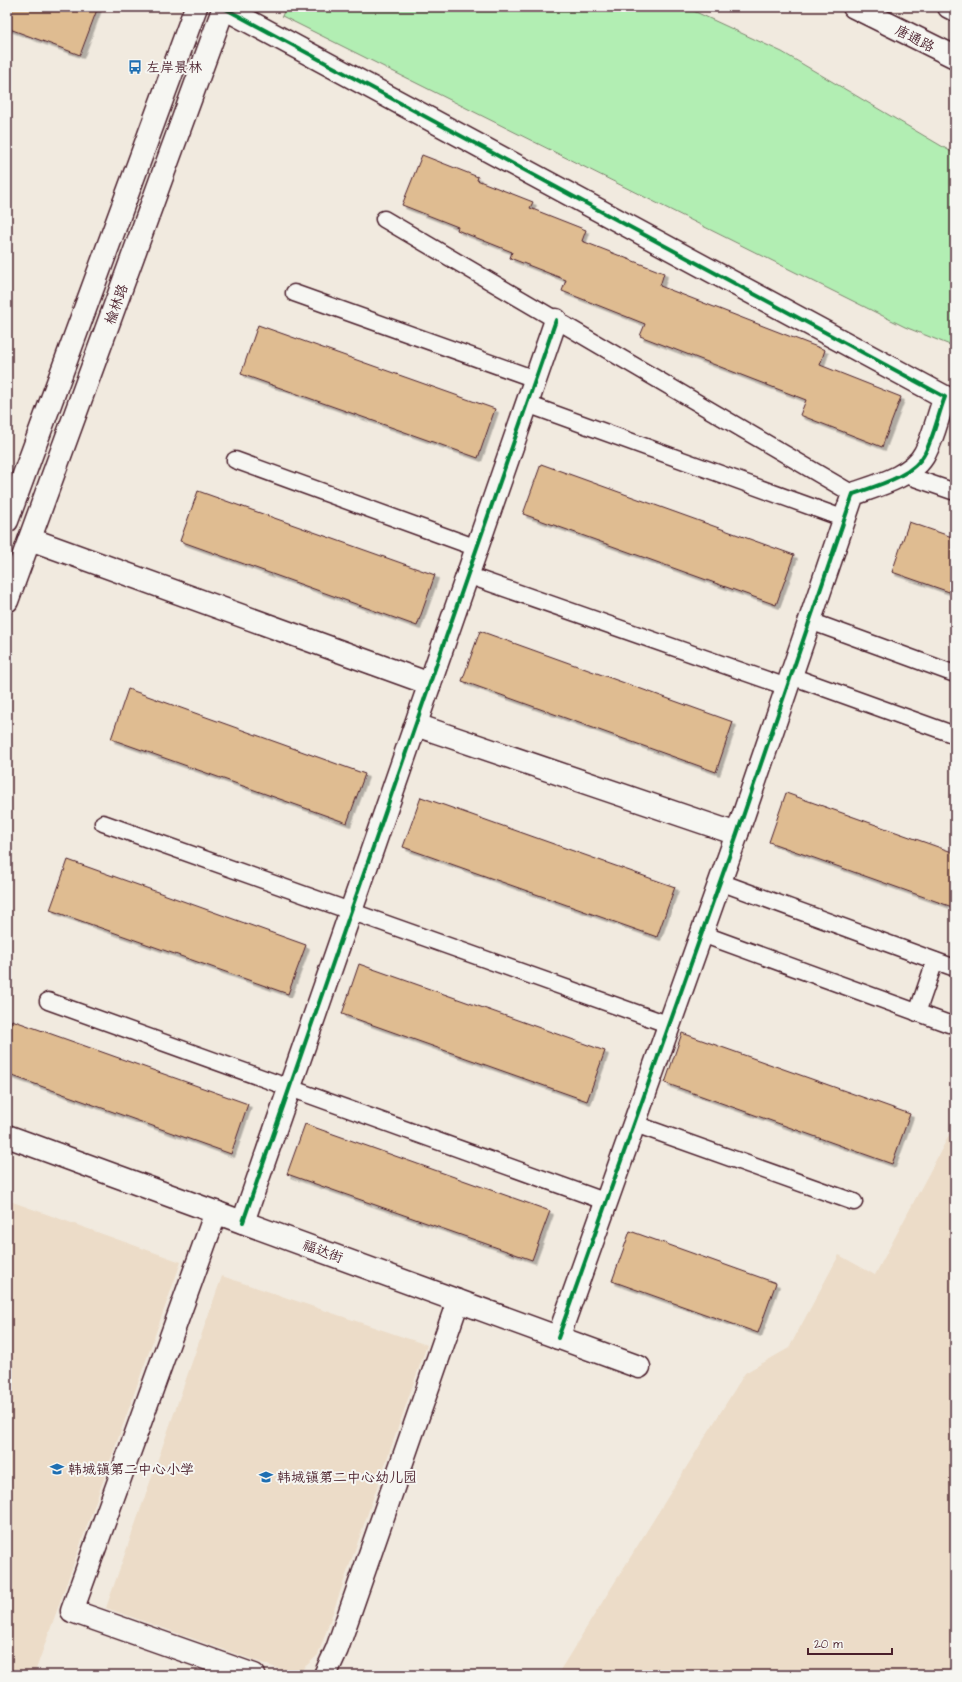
<svg xmlns="http://www.w3.org/2000/svg" width="962" height="1682" font-family="'Architects Daughter','LXGW WenKai TC',sans-serif">
  <defs>
    <filter id="shadow"><feDropShadow dx="3.5" dy="3.5" stdDeviation="0" flood-color="#0004"/></filter>
  </defs>
  <rect width="100%" height="100%" fill="#f1eadf"/>
  <filter id="ink" filterUnits="userSpaceOnUse"><feTurbulence type="fractalNoise" baseFrequency=".025" numOctaves="2"/><feDisplacementMap in="SourceGraphic" scale="8" xChannelSelector="R" yChannelSelector="G"/><feConvolveMatrix kernelMatrix="1 2 1 2 8 2 1 2 1" color-interpolation-filters="sRGB"/></filter>
  <g filter="url(#ink)">
    <!-- built -->
    <g fill="#ecdcc8">
      <polygon points="955,1124 955,1675 557,1675 745,1373 789,1348 839,1255 875,1275"/>
      <polygon points="7,1200 181,1262 34,1675 7,1675"/>
      <polygon points="222,1276 427,1345 318,1655 296,1675 106,1608"/>
    </g>
    <!-- green -->
    <polygon fill="#b2eeb3" stroke="#7e866f" points="286,7 685,7 782,52 955,154 955,347 905,327 282,16"/>
    <!-- building -->
    <g fill="#dfbc91" stroke="#4a1f2b" filter="url(#shadow)">
      <polygon points="7,7 98,7 80,55 7,28"/>
      <polygon points="422,155 478,177 477,180 533,202 530,208 586,230 582,241 664,273 660,286 825,350 820,365 901,397 882,447 800,415 806,400 640,336 645,324 562,291 566,280 510,258 512,252 457,230 458,227 402,205"/>
      <polygon points="258,325 495,409 478,458 241,374"/>
      <polygon points="541,464 794,555 776,605 523,514"/>
      <polygon points="198,491 435,575 417,626 180,541"/>
      <polygon points="909,522 955,538 955,594 892,572"/>
      <polygon points="480,631 733,722 716,772 462,681"/>
      <polygon points="128,689 365,774 347,823 111,739"/>
      <polygon points="786,793 955,853 955,908 769,842"/>
      <polygon points="421,797 675,887 657,937 403,847"/>
      <polygon points="68,860 306,945 288,994 50,910"/>
      <polygon points="359,964 605,1051 587,1101 342,1014"/>
      <polygon points="12,1020 248,1104 231,1154 7,1074 7,1033"/>
      <polygon points="682,1033 910,1114 892,1164 665,1083"/>
      <polygon points="305,1124 550,1211 532,1260 287,1174"/>
      <polygon points="630,1231 776,1283 758,1333 612,1281"/>
    </g>
    <g fill="none" stroke-linecap="round" stroke-linejoin="round">
      <defs>
        <g id="service">
          <polyline points="384,219 853,494"/>
          <polyline points="294,293 535,379"/>
          <polyline points="527,404 845,519"/>
          <polyline points="235,460 477,548"/>
          <polyline points="903,474 955,492"/>
          <polyline points="467,575 787,687"/>
          <polyline points="810,621 955,674"/>
          <polyline points="791,676 955,735"/>
          <polyline points="103,823 670,1025"/>
          <polyline points="720,882 955,968"/>
          <polyline points="702,934 949,1024"/>
          <polyline points="48,1001 607,1202"/>
          <polyline points="917,1013 935,961"/>
          <polyline points="635,1124 854,1202"/>
        </g>
        <g id="minor">
          <path d="M224,8l721,389c-7,18 -11,39 -20,56 -11,23 -49,33 -72,41l-116,340 -179,504"/>
          <polyline points="30,539 430,684"/>
          <polyline points="416,725 737,834"/>
          <polyline points="216,1212 72,1611 254,1675"/>
          <polyline points="243,1222 556,320"/>
          <polyline points="325,1675 337,1649 458,1301"/>
        </g>
        <polyline id="tertiary" points="7,1136 639,1367"/>
        <g id="secondary">
          <polyline points="7,521 196,7"/>
          <polyline points="7,601 224,7"/>
        </g>
        <g id="trunk">
          <polyline points="854,7 955,57"/>
          <polyline points="949,7 955,10"/>
        </g>
      </defs>
      <!-- service casing -->
      <use href="#service" stroke="#4a1f2b" stroke-width="19"/>
      <!-- minor casing -->
      <use href="#minor" stroke="#4a1f2b" stroke-width="25"/>
      <!-- tertiary casing -->
      <use href="#tertiary" stroke="#4a1f2b" stroke-width="25"/>
      <!-- secondary casing -->
      <use href="#secondary" stroke="#4a1f2b" stroke-width="25"/>
      <!-- trunk casing -->
      <use href="#trunk" stroke="#4a1f2b" stroke-width="25"/>
      <!-- service -->
      <use href="#service" stroke="#f6f6f2" stroke-width="16"/>
      <!-- minor -->
      <use href="#minor" stroke="#f6f6f2" stroke-width="22"/>
      <!-- tertiary -->
      <use href="#tertiary" stroke="#f6f6f2" stroke-width="22"/>
      <!-- secondary -->
      <use href="#secondary" stroke="#f6f6f2" stroke-width="22"/>
      <!-- trunk -->
      <use href="#trunk" stroke="#f6f6f2" stroke-width="22"/>
      <defs>
        <g id="cycleway">
          <path d="M224,8l721,389c-7,18 -11,39 -20,56 -11,23 -49,33 -72,41l-116,340 -179,504"/>
          <polyline points="243,1222 556,320"/>
        </g>
      </defs>
      <!-- cycleway casing -->
      <use href="#cycleway" stroke="#f6f6f2" stroke-width="6"/>
      <!-- cycleway -->
      <use href="#cycleway" stroke="#00873e" stroke-width="4"/>
    </g>
  </g>
  <!-- icons -->
  <defs>
    <symbol id="bus-bare" viewBox="-9 -9 18 18"><path d="M-5-6H5V4H4V6H2V4H-2V6H-4V4H-5ZM-3.5-4V0h7V-4ZM-3.5 1.2v1.5H-2V1.2ZM2 1.2v1.5H3.5V1.2Z" fill="#1f6fb2" stroke="#f6f6f2" stroke-width="2.5" paint-order="stroke"/></symbol>
    <symbol id="school-bare" viewBox="-9 -9 18 18"><path d="M0-5L7-2L0 1L-7-2ZM-4 1L0 2.5L4 1V4Q0 6-4 4Z" fill="#1f6fb2" stroke="#f6f6f2" stroke-width="2.5" paint-order="stroke"/></symbol>
  </defs>
  <g fill-rule="evenodd">
    <use href="#bus-bare" x="125" y="57" width="20" height="20"/>
    <use href="#school-bare" x="47" y="1459" width="20" height="20"/>
    <use href="#school-bare" x="256" y="1467" width="20" height="20"/>
  </g>
  <g text-anchor="middle" stroke-width="4" stroke-linejoin="round" paint-order="stroke">
    <!-- street labels -->
    <g font-size="14" fill="#4a1f2b" stroke="#f6f6f2">
      <text transform="translate(915 38) rotate(27)" y="5">唐通路</text>
      <text transform="translate(116 304) rotate(-70)" y="5">榆林路</text>
      <text transform="translate(323 1251) rotate(20)" y="5">福达街</text>
    </g>
    <!-- poi labels -->
    <g font-size="14" fill="#4a1f2b" stroke="#f6f6f2" text-anchor="start">
      <text x="146" y="72">左岸景林</text>
      <text x="68" y="1474">韩城镇第二中心小学</text>
      <text x="277" y="1482">韩城镇第二中心幼儿园</text>
    </g>
  </g>
  <!-- margin -->
  <rect width="962" height="1682" fill="none" stroke="#f6f6f2" stroke-width="24"/>
  <rect x="12" y="12" width="938" height="1658" fill="none" stroke="#4a1f2b" stroke-width="1.5" filter="url(#ink)"/>
  <!-- scale -->
  <path d="M808 1648v6h84v-6" fill="none" stroke="#4a1f2b" stroke-width="2"/>
  <text x="814" y="1648" font-size="12" fill="#4a1f2b" stroke="#f6f6f2" stroke-width="3" paint-order="stroke">20 m</text>
</svg>
